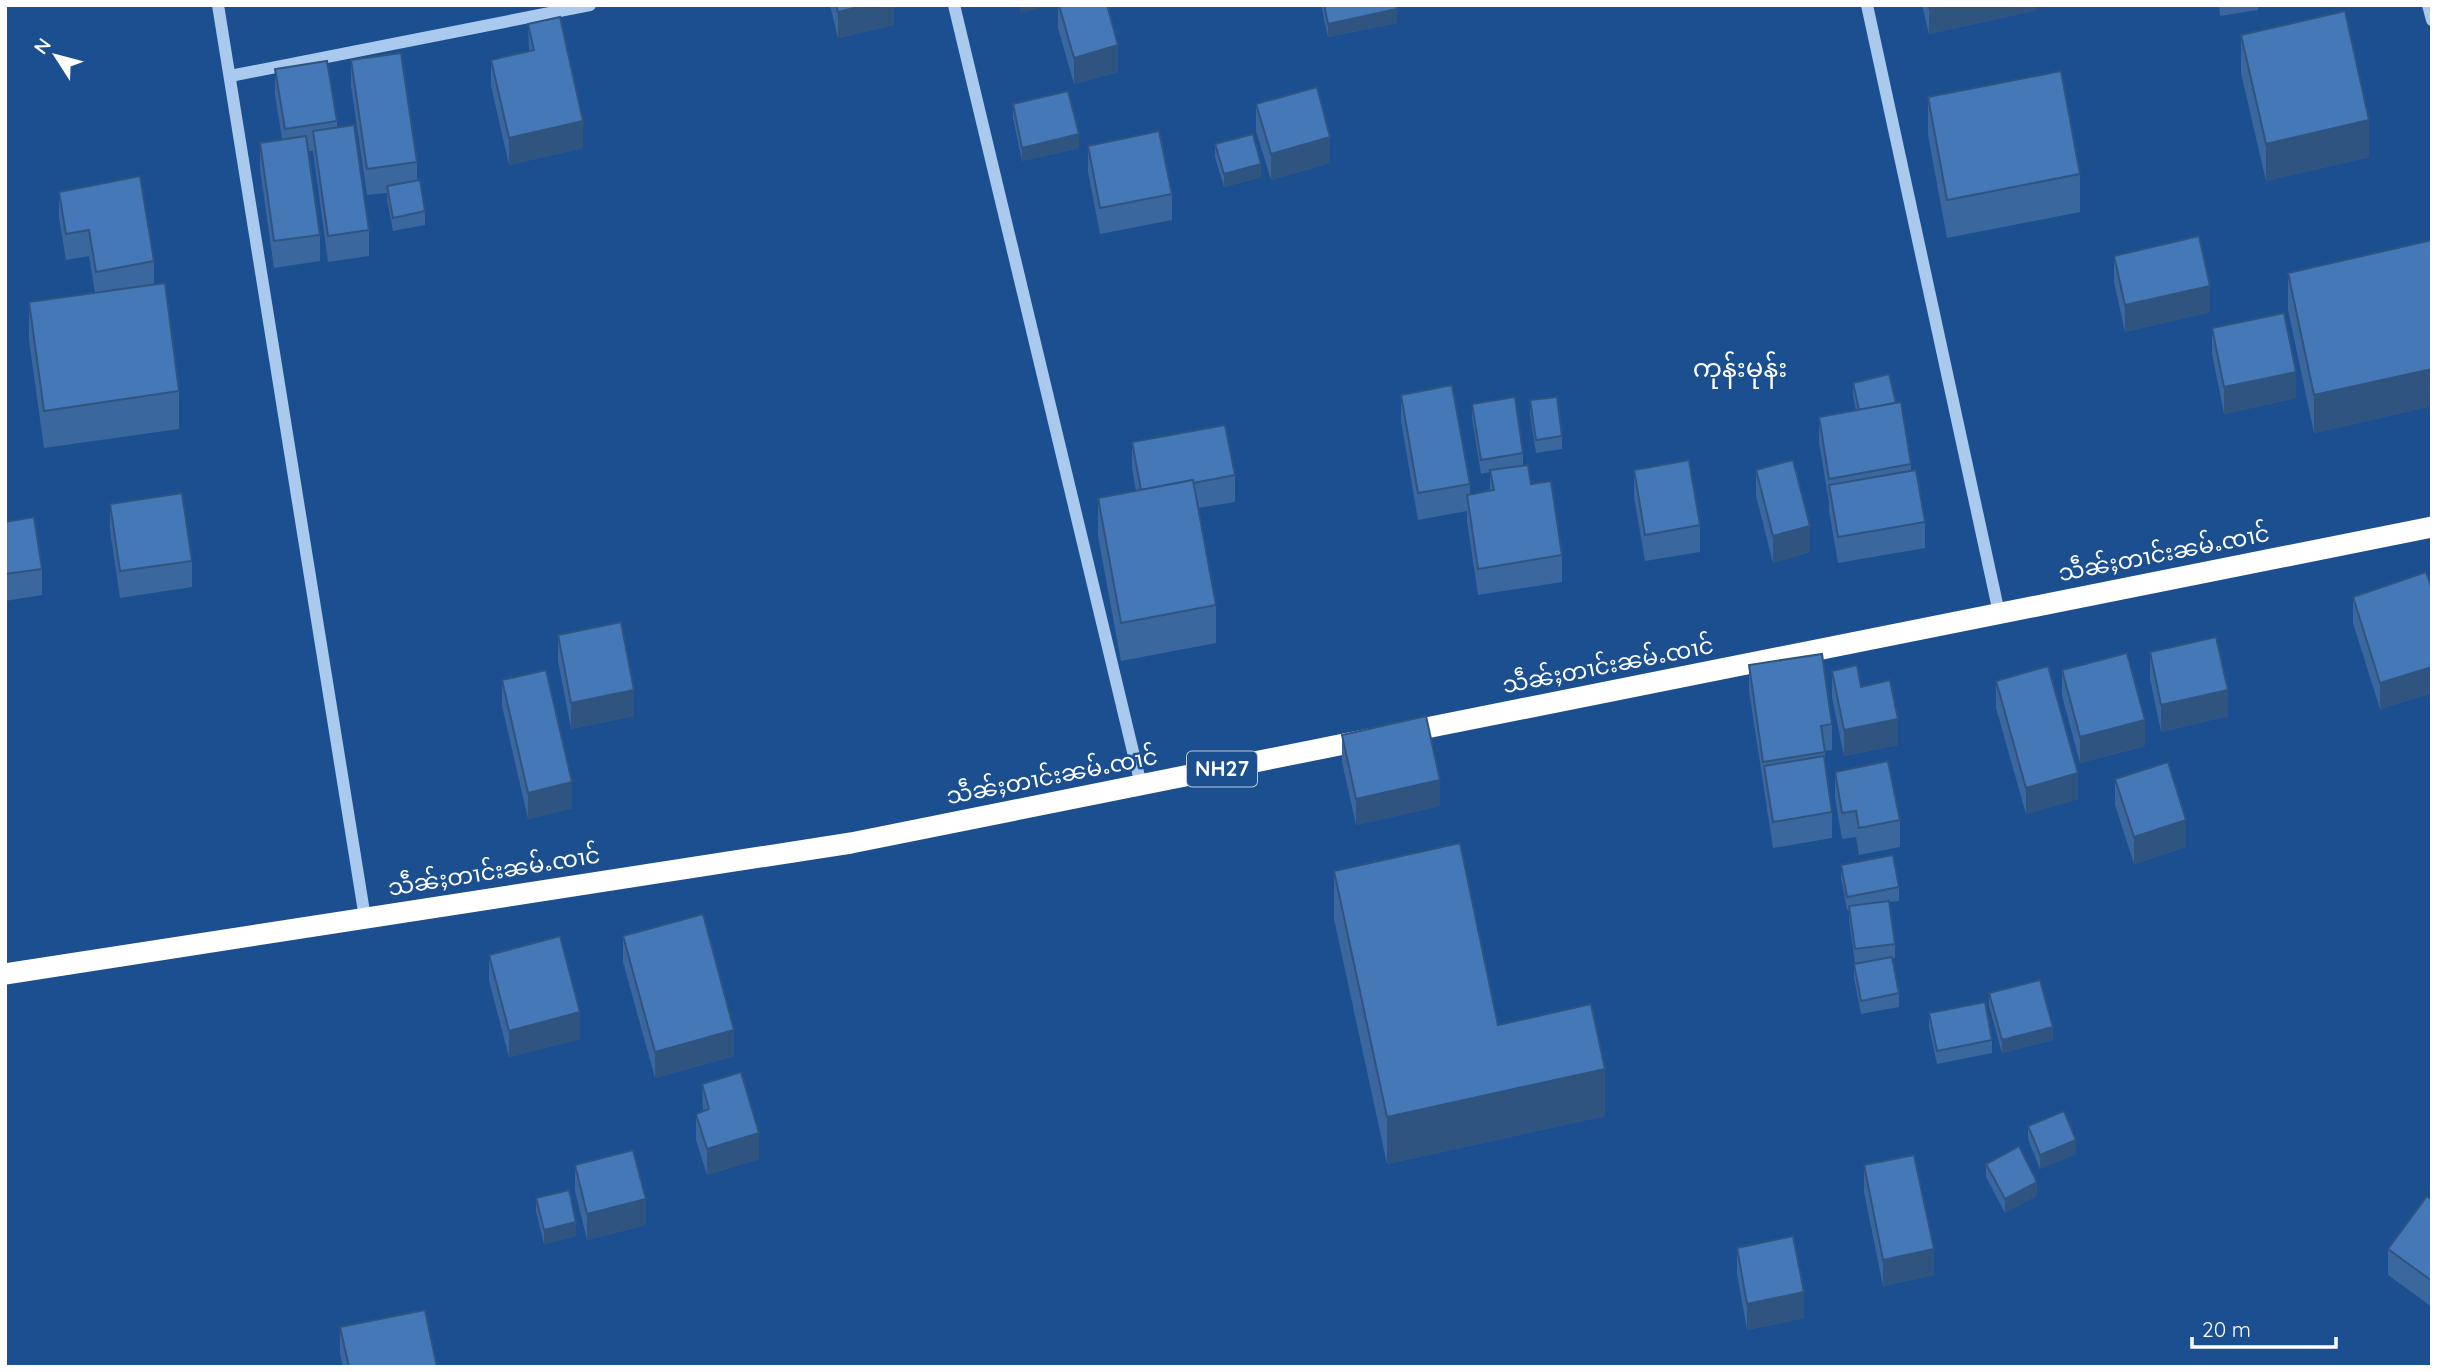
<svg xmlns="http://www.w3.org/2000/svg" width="2437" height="1372" font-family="Quicksand,'Noto Sans Myanmar',sans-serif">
  <rect width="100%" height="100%" fill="#1b4f8f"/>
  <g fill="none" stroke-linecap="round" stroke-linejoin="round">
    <!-- minor -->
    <g stroke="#a9c9ee" stroke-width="12">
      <polyline points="218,5 365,918"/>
      <polyline points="954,5 1141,785"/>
      <polyline points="1867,5 1999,613"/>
      <polyline points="2428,5 2432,20"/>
      <polyline points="230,76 590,5"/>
    </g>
    <!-- highway -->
    <g stroke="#fff" stroke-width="21">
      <polyline points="1401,733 2432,527"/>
      <polyline points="5,974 851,843 1369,739"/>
    </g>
  </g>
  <!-- wall -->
  <g fill="#3a679d">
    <polygon points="830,5 894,5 894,25 838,38"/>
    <polygon points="1058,5 1107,5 1118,72 1074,84 1058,28"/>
    <polygon points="1321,5 1396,5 1397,23 1328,37"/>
    <polygon points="1922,5 2037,5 2037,10 1929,34"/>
    <polygon points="2219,5 2258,5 2258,10 2220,16"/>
    <polygon points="528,24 583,148 509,165 491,86 491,60 529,51"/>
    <polygon points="2241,35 2369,157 2266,181 2241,73"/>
    <polygon points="351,60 417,162 417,180 425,211 425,225 393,231 387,199 387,193 367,195 351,86"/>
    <polygon points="275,69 337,121 337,127 369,230 369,256 328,262 313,151 309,151 320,235 320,261 274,268 260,169 260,143 282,139 275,95"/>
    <polygon points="1928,97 2080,174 2080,212 1947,238 1928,135"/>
    <polygon points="1013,104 1079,148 1022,161 1013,118"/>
    <polygon points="1256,104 1330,163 1271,180 1256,131"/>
    <polygon points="1215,144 1261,177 1224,187 1215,157"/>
    <polygon points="1088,146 1172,194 1172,220 1100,234 1088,172"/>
    <polygon points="59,192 154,261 154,284 179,391 179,429 44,448 29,340 29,302 95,293 89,256 66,260 59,218"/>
    <polygon points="2432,240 2432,406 2314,433 2288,310 2288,273"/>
    <polygon points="2114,256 2210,312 2125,332 2114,282"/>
    <polygon points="2212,328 2296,398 2224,414 2212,354"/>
    <polygon points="1853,383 1911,464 1911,471 1925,522 1925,548 1838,563 1829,511 1829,502 1819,443 1819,417 1856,410 1853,396"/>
    <polygon points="1401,395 1470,484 1470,494 1490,491 1490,472 1481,474 1472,418 1472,404 1523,453 1523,465 1562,555 1562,582 1478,595 1467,521 1467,511 1418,520 1401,421"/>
    <polygon points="1530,400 1562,436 1562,449 1536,453 1530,414"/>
    <polygon points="1132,442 1235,475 1235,502 1198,508 1216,605 1216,643 1121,661 1098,536 1098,498 1136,491 1132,468"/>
    <polygon points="1634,470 1700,525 1700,552 1645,561 1634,497"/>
    <polygon points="1756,470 1810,552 1773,563 1756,496"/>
    <polygon points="110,504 192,561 192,587 120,598 110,530"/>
    <polygon points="5,522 42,569 42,595 5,601"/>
    <polygon points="2432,589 2432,693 2380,709 2353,623 2353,597"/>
    <polygon points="558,635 634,716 571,729 558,661"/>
    <polygon points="2150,652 2228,716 2161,732 2150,679"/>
    <polygon points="1749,665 1832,724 1832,750 1825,751 1825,763 1832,812 1832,838 1773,848 1749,691"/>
    <polygon points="2062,670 2145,746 2080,763 2062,696"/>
    <polygon points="1832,671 1861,687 1898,745 1844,756 1832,698"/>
    <polygon points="502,680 572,808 528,819 502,706"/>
    <polygon points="1996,681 2078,799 2026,814 1996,708"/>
    <polygon points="1342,735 1440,806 1356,825 1342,762"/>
    <polygon points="1835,772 1900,820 1900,847 1859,855 1856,837 1842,839 1835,798"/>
    <polygon points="2115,779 2186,847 2134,864 2115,805"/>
    <polygon points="1841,865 1899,887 1899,901 1889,902 1895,944 1895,958 1892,958 1899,993 1899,1007 1861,1014 1854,978 1854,964 1878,960 1855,963 1849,920 1849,910 1847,910 1841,878"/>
    <polygon points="1334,871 1498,1025 1605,1116 1387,1164 1334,919"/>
    <polygon points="623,936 734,1056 655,1078 623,962"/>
    <polygon points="489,955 580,1039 509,1057 489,981"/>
    <polygon points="1989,993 2053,1040 2002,1053 1989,1006"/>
    <polygon points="1929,1013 1992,1040 1992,1053 1937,1064 1929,1027"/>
    <polygon points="702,1084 759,1159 707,1175 696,1140 696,1114 703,1111"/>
    <polygon points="2028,1126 2076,1154 2040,1169 2028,1139"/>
    <polygon points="1986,1164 2037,1195 2005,1213 1986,1177"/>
    <polygon points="575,1165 646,1225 587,1240 575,1191"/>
    <polygon points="1864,1165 1934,1275 1883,1286 1864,1192"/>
    <polygon points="536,1198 576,1236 544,1244 536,1211"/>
    <polygon points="2432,1200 2432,1307 2388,1275 2388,1249"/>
    <polygon points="1737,1248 1804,1318 1747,1330 1737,1274"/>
    <polygon points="340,1327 437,1367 343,1367 340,1354"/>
  </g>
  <!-- shaded-wall -->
  <g fill="#305480">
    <polygon points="867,5 894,5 894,25 838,38 838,12"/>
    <polygon points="1020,5 1053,5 1020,13"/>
    <polygon points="1941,5 2037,5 2037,10 1929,34 1929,8"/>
    <polygon points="1397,9 1397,23 1328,37 1328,24"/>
    <polygon points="1118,45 1118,72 1074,84 1074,58"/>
    <polygon points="2369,120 2369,157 2266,181 2266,144"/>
    <polygon points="583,121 583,148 509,165 509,138"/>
    <polygon points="1079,134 1079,148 1022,161 1022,148"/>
    <polygon points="1330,137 1330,163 1271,180 1271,154"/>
    <polygon points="1261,164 1261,177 1224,187 1224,174"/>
    <polygon points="2210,286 2210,312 2125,332 2125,305"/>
    <polygon points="2432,369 2432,406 2314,433 2314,395"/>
    <polygon points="2296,372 2296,398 2224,414 2224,387"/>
    <polygon points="1810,526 1810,552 1773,563 1773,536"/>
    <polygon points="2432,667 2432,693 2380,709 2380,683"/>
    <polygon points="634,690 634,716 571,729 571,703"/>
    <polygon points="2228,690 2228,716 2161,732 2161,705"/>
    <polygon points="1898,719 1898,745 1844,756 1844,730"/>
    <polygon points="2145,720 2145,746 2080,763 2080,737"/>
    <polygon points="2078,773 2078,799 2026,814 2026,788"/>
    <polygon points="1440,780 1440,806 1356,825 1356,799"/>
    <polygon points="572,782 572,808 528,819 528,793"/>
    <polygon points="2186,820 2186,847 2134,864 2134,837"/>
    <polygon points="580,1012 580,1039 509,1057 509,1031"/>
    <polygon points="2053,1027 2053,1040 2002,1053 2002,1040"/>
    <polygon points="734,1030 734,1056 655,1078 655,1052"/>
    <polygon points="1605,1069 1605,1116 1387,1164 1387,1117"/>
    <polygon points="759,1133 759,1159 707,1175 707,1149"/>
    <polygon points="2076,1140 2076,1154 2040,1169 2040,1155"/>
    <polygon points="2037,1182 2037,1195 2005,1213 2005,1199"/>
    <polygon points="646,1199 646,1225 587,1240 587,1214"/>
    <polygon points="576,1222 576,1236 544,1244 544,1230"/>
    <polygon points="1934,1249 1934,1275 1883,1286 1883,1260"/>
    <polygon points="1804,1292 1804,1318 1747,1330 1747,1304"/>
  </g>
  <!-- building -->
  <g fill="#4478b7" stroke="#305480" stroke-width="2">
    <polygon points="836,5 867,5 838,12"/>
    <polygon points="1059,5 1107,5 1118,45 1074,58"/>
    <polygon points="1324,5 1396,5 1397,9 1328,24"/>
    <polygon points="1928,5 1941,5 1929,8"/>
    <polygon points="2345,11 2369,120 2266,144 2241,35"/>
    <polygon points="560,17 583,121 509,138 491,60 534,50 528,24"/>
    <polygon points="401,53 417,162 367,169 351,60"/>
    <polygon points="327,61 337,121 285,129 275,69"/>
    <polygon points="2061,71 2080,174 1947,200 1928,97"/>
    <polygon points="1317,87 1330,137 1271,154 1256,104"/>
    <polygon points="1068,91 1079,134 1022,148 1013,104"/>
    <polygon points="354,125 369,230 328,236 313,131"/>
    <polygon points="1159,131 1172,194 1100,208 1088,146"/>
    <polygon points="1253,134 1261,164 1224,174 1215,144"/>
    <polygon points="306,136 320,235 274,241 260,143"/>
    <polygon points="140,176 154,261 96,272 89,230 66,234 59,192"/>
    <polygon points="420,180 425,211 393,218 387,186"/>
    <polygon points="2199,236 2210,286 2125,305 2114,256"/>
    <polygon points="2432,240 2432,369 2314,395 2288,273"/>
    <polygon points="165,283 179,391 44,411 29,302"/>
    <polygon points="2284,313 2296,372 2224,387 2212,328"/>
    <polygon points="1889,374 1896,403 1859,410 1853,383"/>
    <polygon points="1452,385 1470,484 1418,493 1401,395"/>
    <polygon points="1515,397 1523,453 1481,460 1472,404"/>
    <polygon points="1557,397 1562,436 1536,440 1530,400"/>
    <polygon points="1901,402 1911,464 1829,479 1819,417"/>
    <polygon points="1225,425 1235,475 1193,483 1193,480 1141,490 1132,442"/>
    <polygon points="1689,460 1700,525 1645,535 1634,470"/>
    <polygon points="1793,460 1810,526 1773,536 1756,470"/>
    <polygon points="1528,465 1531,484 1551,481 1562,555 1478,569 1467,495 1494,490 1490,470"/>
    <polygon points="1916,470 1925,522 1838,537 1829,485"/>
    <polygon points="1193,480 1216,605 1121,623 1098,498"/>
    <polygon points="182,493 192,561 120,571 110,504"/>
    <polygon points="34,517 42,569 5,574 5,522"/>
    <polygon points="2426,572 2432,589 2432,667 2380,683 2353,597"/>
    <polygon points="621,622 634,690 571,703 558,635"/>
    <polygon points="2216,637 2228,690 2161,705 2150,652"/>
    <polygon points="2127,653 2145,720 2080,737 2062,670"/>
    <polygon points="1822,654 1832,724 1821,726 1825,752 1763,762 1749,665"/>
    <polygon points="1857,665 1861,687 1890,680 1898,719 1844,730 1832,671"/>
    <polygon points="2048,666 2078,773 2026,788 1996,681"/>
    <polygon points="546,670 572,782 528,793 502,680"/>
    <polygon points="1426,716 1440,780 1356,799 1342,735"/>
    <polygon points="1824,756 1832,812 1773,822 1764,766"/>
    <polygon points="1888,761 1900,820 1859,828 1856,811 1842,813 1835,772"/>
    <polygon points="2168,762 2186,820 2134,837 2115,779"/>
    <polygon points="1460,843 1498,1025 1591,1004 1605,1069 1387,1117 1334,871"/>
    <polygon points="1893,855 1899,887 1847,897 1841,865"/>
    <polygon points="1889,901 1895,944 1855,949 1849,906"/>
    <polygon points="703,914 734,1030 655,1052 623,936"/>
    <polygon points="560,936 580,1012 509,1031 489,955"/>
    <polygon points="1892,957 1899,993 1861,1001 1854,964"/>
    <polygon points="2040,980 2053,1027 2002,1040 1989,993"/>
    <polygon points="1985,1002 1992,1040 1937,1051 1929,1013"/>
    <polygon points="741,1072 759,1133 707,1149 696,1114 709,1109 702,1084"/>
    <polygon points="2064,1111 2076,1140 2040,1155 2028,1126"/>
    <polygon points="2019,1146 2037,1182 2005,1199 1986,1164"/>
    <polygon points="633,1150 646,1199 587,1214 575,1165"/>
    <polygon points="1914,1155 1934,1249 1883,1260 1864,1165"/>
    <polygon points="569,1190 576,1222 544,1230 536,1198"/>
    <polygon points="2427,1196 2432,1200 2432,1281 2388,1249"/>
    <polygon points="1793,1236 1804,1292 1747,1304 1737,1248"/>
    <polygon points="425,1310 437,1367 349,1367 340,1327"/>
  </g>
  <g text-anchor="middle" stroke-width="5" stroke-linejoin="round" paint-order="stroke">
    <!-- shield labels -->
    <rect fill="#1b4f8f" stroke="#bbcadd" stroke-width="2" x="1187" y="751.5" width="70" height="35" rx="5"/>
    <g font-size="21" font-weight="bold" fill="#fff">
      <text x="1222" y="776">NH27</text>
    </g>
    <!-- street labels -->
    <g font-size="23" fill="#fff" stroke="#1b4f8f">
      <text transform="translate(2164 553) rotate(-11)" y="8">သဵၼ်ႈတၢင်းၼမ်ႉၸၢင်</text>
      <text transform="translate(1608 665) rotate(-11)" y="8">သဵၼ်ႈတၢင်းၼမ်ႉၸၢင်</text>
      <text transform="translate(1052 776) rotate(-11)" y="8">သဵၼ်ႈတၢင်းၼမ်ႉၸၢင်</text>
      <text transform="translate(494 871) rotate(-9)" y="8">သဵၼ်ႈတၢင်းၼမ်ႉၸၢင်</text>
    </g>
    <!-- quarter labels -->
    <g font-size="26" fill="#fff" stroke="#1b4f8f">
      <text x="1740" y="377">ကုန်းမုန်း</text>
    </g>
  </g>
  <!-- border -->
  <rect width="2437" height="1372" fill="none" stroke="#ffffff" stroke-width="14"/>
  <!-- north arrow -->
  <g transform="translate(56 56) rotate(306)" stroke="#1b4f8f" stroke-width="5" paint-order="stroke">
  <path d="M0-5L12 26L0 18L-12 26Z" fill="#ffffff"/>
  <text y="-10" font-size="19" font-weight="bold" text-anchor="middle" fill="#ffffff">N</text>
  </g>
  <!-- scale -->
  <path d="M2192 1337v10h144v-10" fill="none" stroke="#ffffff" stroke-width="3.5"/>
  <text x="2202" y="1337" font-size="21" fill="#ffffff" stroke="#1b4f8f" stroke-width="5" paint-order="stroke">20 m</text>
</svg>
